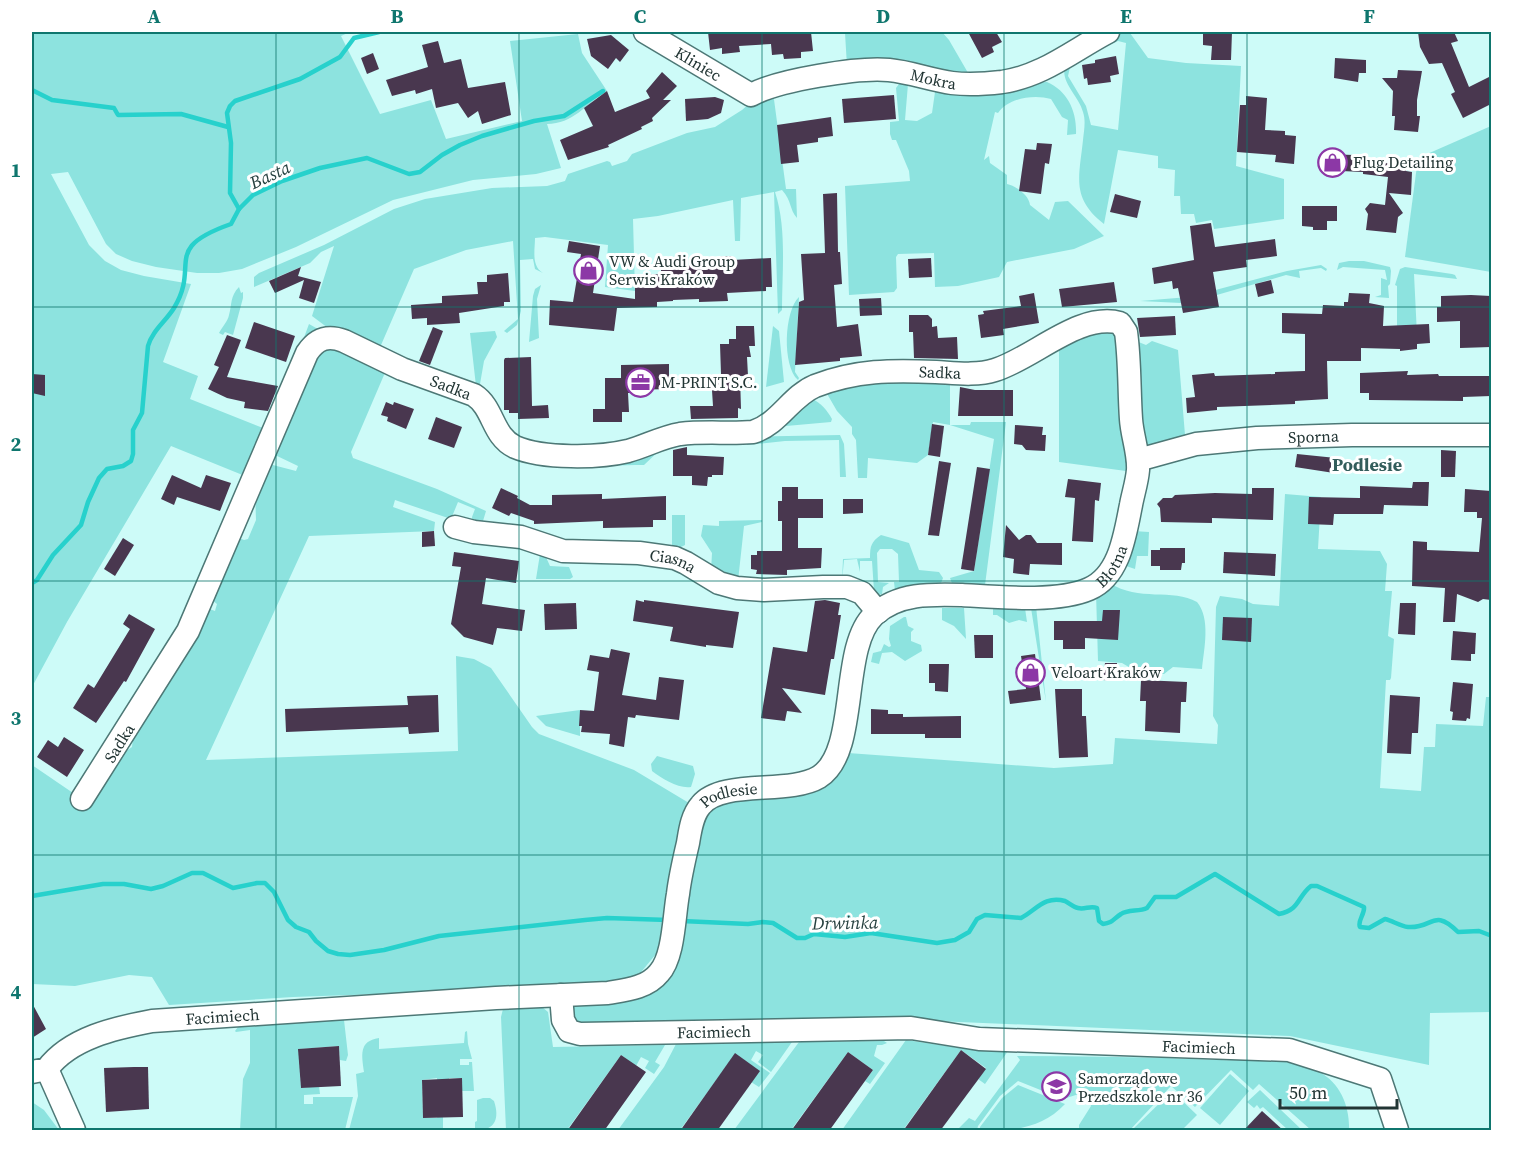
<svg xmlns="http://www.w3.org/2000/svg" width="1523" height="1162" font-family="'Source Serif 4',serif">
  <rect width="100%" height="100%" fill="#cdfbf8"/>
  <!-- green -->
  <g fill="#8de3df">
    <path d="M32,32h318l-9,4 39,78 51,-14 15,39 76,-18 -12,-80 68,-7 4,19 25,38c-21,13 -34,33 -60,33l14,44 -25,6 -63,6 -80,20 -97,47 -54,22 -23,4h-22l-41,-6 -24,-6 -16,-7 -10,-10 -38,-72 -17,2 38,71 16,16 16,9 23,6 47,8 -28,78 35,14 -8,23 73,29 3,-8 8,-4 5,-11 30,-81 16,9 -80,143 -74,-30 -104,176 -35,65z"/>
    <polygon points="836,32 942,32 949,40 971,78 992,73 992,78 966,80 888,66 841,69 840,67 847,66 845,33"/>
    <path d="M1117,32h14l-1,1 18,25 38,5 55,3 -5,100 48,13v40l-70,10 -2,-9 -16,3 -2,-9h-13l-1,-18h-6l1,-26 -17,-2v-12l-40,-6 -14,74c-33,-26 -25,-46 -21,-84 1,-10 3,-19 0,-28 -4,-16 -23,-30 -18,-46l6,-3 -3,13 18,30 5,19 27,5 8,-87 -8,-2 -29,13z"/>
    <path d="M1047,82c21,9 30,30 29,52l-9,1 1,-15 -6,-3 -11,-18c-17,-5 -43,-1 -53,14l-3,-1 -11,48 5,-4 1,7 17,12v9c9,2 22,11 23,21l19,15 6,-18 13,-1 36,35 -30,13 -67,13 -8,15 -41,9 -23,1 -1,-34 -36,1 -2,3 1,31 -3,4 -45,3 -4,-109 65,-5 -1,-10 -13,-31h-4l-2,-6v-12l9,-1 -3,-33 3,-4h9l-3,36 12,1 15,-8 4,-28z"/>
    <path d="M773,92l13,97h10l1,29c-8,-9 -5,-17 -15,-28l-7,2c12,36 7,80 7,118l-4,4 -4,-122 -33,6 -1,43h-5l-2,-41 -75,16 -25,3 2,72 -30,-4 3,-42 -63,-8 -10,1c0,12 -4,28 8,35l-8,-4 -2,-10 -13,1 1,51 -4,14 -10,8 -3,-2 14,-12 -5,-78 -47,9 -52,19 -36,83 -46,-21 -20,-15 22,-70 -13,6 -11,11 -56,24v-10l5,-4 65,-28 70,-36 31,-10 67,-11 55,-2 18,-5 3,-7 39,-13 3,1 2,4 15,-5 5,-7 55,-21 28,-6 27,-17 15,-13z"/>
    <polygon points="1491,126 1491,272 1405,257 1418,158"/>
    <polygon points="1349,261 1364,261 1390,267 1391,271 1390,284 1388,286 1389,298 1375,297 1381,295 1381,278 1387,280 1385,270 1343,267 1337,270 1339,263"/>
    <polygon points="1321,265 1327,269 1326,271 1321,268 1299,271 1300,278 1286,275 1203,299 1181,303 1140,301 1189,297 1287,271"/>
    <polygon points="1405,267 1452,274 1455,275 1457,279 1414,274 1417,335 1397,336 1397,286 1395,285 1400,269"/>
    <polygon points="541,285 537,299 539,338 529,342 533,296 535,289"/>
    <path d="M239,287l2,6 2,-1v6l-10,37 -8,-3 -2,3 -4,-2c3,-6 9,-12 10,-18 3,-11 1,-19 10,-28z"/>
    <path d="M799,297l-4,75 4,6 -1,2c-16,-14 -14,-69 1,-83z"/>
    <polygon points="773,326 779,331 784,382 766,387"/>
    <polygon points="1111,330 1115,335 1133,468 1124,485 1126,471 1059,462 1059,342"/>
    <polygon points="495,331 497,337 484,361 480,384 479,387 476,386 470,333"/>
    <polygon points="1136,341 1146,345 1152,341 1178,350 1185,435 1198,435 1143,447"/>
    <polygon points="325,343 387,368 351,452 353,458 437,489 486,511 483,521 486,522 473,525 472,517 475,509 458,502 451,519 395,500 393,507 435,522 434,531 309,536 206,760 458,751 456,656 474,659 491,668 532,727 539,734 634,770 689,803 667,929 656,954 637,977 614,986 293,997 169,1005 152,977 129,975 75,986 32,984 32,765 76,795 119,756 132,747 133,738 204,607 215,611 217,604 212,600 239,538 244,540 248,539 256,520 255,491 269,464 296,471 298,466 275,455 272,448"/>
    <polygon points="950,379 950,425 970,425 971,422 1006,422 985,585 988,585 986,588 953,586 950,578 974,571 994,439 950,425 933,422 928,455 917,463 868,458 867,478 858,478 856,440 852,434 852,427 837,411 826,392 839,382"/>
    <path d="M811,398c10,5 16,12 21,21l-1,3 -45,4 -2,-3z"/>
    <path d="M840,435l4,9 2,33h-6l-1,-37 -54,1 -38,4v-3l-63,1 -14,3v2h-8l-18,17h-9l-64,2 -45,-6v-3l-5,-2v-2c34,8 74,11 108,2 20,-6 38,-14 59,-18z"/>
    <polygon points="1285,494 1321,497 1318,549 1380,551 1387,564 1385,591 1392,591 1388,636 1394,639 1391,678 1390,680 1386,680 1380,788 1421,791 1424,747 1435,747 1436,724 1483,726 1486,697 1491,697 1491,1012 1430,1013 1429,1065 1290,1036 913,1020 576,1023 571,1016 572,1008 580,1001 651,987 702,822 709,809 721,801 813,787 848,753 1054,768 1113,764 1115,738 1217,744 1218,725 1213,716 1216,607 1220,596 1242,599 1253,604 1279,606"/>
    <polygon points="672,515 685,515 685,545 671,552 642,545 672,546"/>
    <polygon points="762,520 762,522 744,526 738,581 711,571 712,553 701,536 703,525 719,526 719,521"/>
    <polygon points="1133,531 1149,532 1148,556 1137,556 1135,569 1123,565"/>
    <path d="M881,535l28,8 10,27 20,2 4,6 -2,5 -46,8 -1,-9h5l-1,-28 -6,-5h-12l-3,4 1,29 11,1 -6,4 -1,7 -4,1 -4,-4 -2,-30h-12v11l-3,-13 -13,1 -2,21 1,-22 27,-1c0,-12 1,-16 11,-23z"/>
    <polygon points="540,554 545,555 550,566 569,567 573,577 570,579 536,579"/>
    <path d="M1110,583c28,19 63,5 87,19 14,17 7,47 5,67l-29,-2 -9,7 -25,-1 -17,-10 -24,-2 -2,-69z"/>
    <polygon points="993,603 1034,604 1036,606 1046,702 1031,608 1025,608 1027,622 1019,620 1009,623 997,615 993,615"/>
    <polygon points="942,608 964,608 966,639 954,626 942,620"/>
    <polygon points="904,617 906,617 908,626 914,629 911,632 911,641 921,645 922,651 905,661 892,652 882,653 879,664 871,662 873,653 881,651 884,644 889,647 891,646 889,639 890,626"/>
    <polygon points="580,710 580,736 546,726 536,716"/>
    <path d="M657,756l36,10 2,8 -4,13c-12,2 -29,-8 -39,-16l-1,-7z"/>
    <polygon points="542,1007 548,1012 553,1047 665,1045 655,1062 660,1065 654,1074 645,1068 649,1061 641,1057 636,1066 621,1055 567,1130 506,1130 501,1017 503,1009"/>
    <polygon points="344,1020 348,1055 346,1061 340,1060 339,1046 299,1049 301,1088 319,1086 320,1094 304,1095 304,1104 313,1104 313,1097 353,1097 345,1130 240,1130 243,1079 250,1063 250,1030 236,1032 235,1031 238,1027"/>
    <path d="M467,1031l1,13 4,15h-12v6h9v-3h3l2,29h-12l-1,-13h-12v3h-12v-3l-15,2 1,38h14l1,-2h5v14h-94l9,-34 -2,-22 8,-2c-2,-16 -6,-31 15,-34v11l85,-6 1,-11z"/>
    <polygon points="906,1040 979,1051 1008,1051 985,1084 978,1079 986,1068 961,1050 903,1130 842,1130"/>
    <polygon points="884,1041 887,1043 882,1045 877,1045 874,1056 885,1063 870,1084 865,1081 873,1070 848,1052 791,1130 734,1130 799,1042"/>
    <polygon points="792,1042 771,1072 758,1062 763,1055 756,1051 751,1060 770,1073 759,1087 751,1082 735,1054 680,1130 618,1130 664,1067 676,1044"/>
    <path d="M1017,1056c66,0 132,1 198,4 34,1 74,-4 104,12 22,11 31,36 30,58h-38l-52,-46 -6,6 -22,-20 -36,37 -24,-21 -41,44h-51v-5l12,-19 -3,-10 -9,-2 -16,5 -45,-18 -18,15 -22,30 -1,4h-20l12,-12 6,3 45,-61z"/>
    <polygon points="1230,1074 1249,1091 1220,1125 1200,1108"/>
    <path d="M1018,1085l47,19c-23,25 -53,27 -85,26v-3l22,-29z"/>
    <polygon points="1260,1090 1302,1130 1288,1130 1263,1107 1260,1109 1257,1105 1254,1108 1247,1102"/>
    <polygon points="1172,1091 1197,1115 1182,1130 1132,1130"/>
    <path d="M483,1098h7l4,3c6,18 1,30 -19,29v-8l2,-1v-21z"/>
    <polygon points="32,1102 44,1110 59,1130 32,1130"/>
  </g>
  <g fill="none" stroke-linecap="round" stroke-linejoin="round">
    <!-- stream -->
    <g stroke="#27d1cc" stroke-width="4.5">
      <polyline points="32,90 52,100 114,108 118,115 181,114 228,127"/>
      <polyline points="239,209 230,193 231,143 227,113 230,106 235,101 300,79 340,57 354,38 379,32"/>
      <path d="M32,583l5,-3 16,-25 28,-30 7,-23 11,-24 8,-9 16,-3 8,-5 2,-7v-24l9,-17 6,-67c4,-15 18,-25 26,-38 27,-44 -14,-59 57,-84l8,-15 14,-14 29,-14 38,-13 47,-10 42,16 11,-2 22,-17 18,-10 22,-9 52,-15 30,-5 39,-25"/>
      <polyline points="32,896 103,884 124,884 151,889 163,886 192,873 203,873 233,888 257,883 265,883 274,892 288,920 296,927 309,932 316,941 328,951 338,954 350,955 384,950 439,936 585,920 607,918 668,920"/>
      <path d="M682,921l66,3 15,-2 10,1 24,15h8l9,-4 31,3 26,-4 66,10 18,-3 14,-8 8,-13 8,-4 36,3c15,-8 24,-23 44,-17 4,2 8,6 13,7 7,2 12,-3 19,0l2,13 4,3c10,-1 10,-5 18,-10 7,-5 18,-2 26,-6l8,-11h21l39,-23 64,40c21,-4 18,-17 32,-28h6l47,21c1,7 -7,14 -4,20l9,1 16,-9c8,2 15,7 23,8 25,2 25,-20 50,5l21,-1 13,5"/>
    </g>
  </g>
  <!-- building -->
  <g fill="#49374f">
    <polygon points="708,32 811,32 813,51 801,52 801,58 784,59 783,54 772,55 771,44 739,46 740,52 722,54 722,48 710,50"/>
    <polygon points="968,32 996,32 1002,42 992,47 994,52 982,58"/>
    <polygon points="1203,32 1232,32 1231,60 1211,60 1212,46 1203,45"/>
    <polygon points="1418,32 1454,32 1458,41 1451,43 1469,87 1491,76 1491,104 1463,118 1451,94 1455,92 1442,63 1429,64 1420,47"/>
    <polygon points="611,35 629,50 620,62 616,58 608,69 591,56 587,39"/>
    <polygon points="438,41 444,63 461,59 468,88 505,82 511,115 482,124 478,111 468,118 458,103 436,108 432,89 416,94 415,90 392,96 386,80 428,67 422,45"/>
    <polygon points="373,53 379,69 367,74 361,58"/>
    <polygon points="1116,56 1119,74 1110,76 1111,82 1088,85 1087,78 1084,79 1082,65 1095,63 1095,60"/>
    <polygon points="1335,58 1366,60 1366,73 1359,73 1358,82 1334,78"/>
    <polygon points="1398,70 1422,71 1417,100 1417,116 1420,116 1418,132 1394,130 1395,116 1392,116 1393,91 1382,78 1397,78"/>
    <polygon points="662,72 677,86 663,100 671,100 652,118 653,121 641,127 642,129 608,145 609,147 568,160 560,140 593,126 584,108 607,91 615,112 650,98 646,91"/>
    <polygon points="894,95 896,119 844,123 842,99"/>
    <polygon points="1246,96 1267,98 1265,130 1285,131 1285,135 1296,136 1294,164 1275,162 1276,155 1237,152 1240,105 1246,105"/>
    <polygon points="715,97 724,100 721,113 708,119 686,121 685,99"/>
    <polygon points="831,117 833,136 818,138 818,142 797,145 799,162 781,164 777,125"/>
    <polygon points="1037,143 1052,144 1049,164 1045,163 1041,194 1019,191 1025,149 1036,150"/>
    <polygon points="1320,154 1355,155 1354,159 1395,164 1395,161 1407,163 1406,171 1412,172 1411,195 1389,193 1403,213 1398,217 1396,233 1366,230 1368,214 1365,209 1370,203 1385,205 1388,177 1363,174 1363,172 1319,170"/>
    <polygon points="837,193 838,252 840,252 842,284 834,285 837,327 858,324 862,356 840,358 840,361 795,365 799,302 804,300 801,254 825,253 823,194"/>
    <polygon points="1115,194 1141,201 1137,218 1110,212"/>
    <polygon points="1302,206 1337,206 1337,221 1327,221 1327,230 1313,230 1313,227 1302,226"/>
    <polygon points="1211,223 1215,247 1275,239 1277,256 1246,260 1247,267 1213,272 1219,307 1183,313 1178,288 1173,289 1172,281 1154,284 1152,268 1194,260 1190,226"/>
    <polygon points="569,241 600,246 593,293 635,299 635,281 642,281 642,275 661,274 661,270 682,269 682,266 691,265 691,262 719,261 719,257 732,256 732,260 771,258 772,287 766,287 766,291 727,293 728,301 699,302 699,299 673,300 673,301 657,302 657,307 617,308 614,331 549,325 550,300 573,302 581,254 567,252"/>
    <polygon points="931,258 932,277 909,278 908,259"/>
    <polygon points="301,267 298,276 321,282 314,303 299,298 304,280 275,293 269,281"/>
    <polygon points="508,273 510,302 504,302 504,306 459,313 460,323 427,325 427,318 412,319 411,305 442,303 442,296 478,294 477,282 487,282 487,275"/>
    <polygon points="1271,280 1274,293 1258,297 1255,284"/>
    <polygon points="1114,282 1117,302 1062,307 1059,289"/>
    <polygon points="1034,293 1039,323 1003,329 1004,335 981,338 978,315 984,314 983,311 1021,306 1019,296"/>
    <polygon points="1349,293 1370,294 1369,303 1384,306 1383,326 1429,324 1430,343 1417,344 1417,349 1400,351 1400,349 1361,348 1361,361 1327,361 1328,399 1295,401 1295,404 1217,407 1217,410 1187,413 1186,398 1195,397 1192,375 1214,373 1215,376 1275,374 1275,372 1305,371 1305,334 1282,333 1282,313 1322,314 1323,305 1344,306 1344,302 1348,302"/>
    <polygon points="1471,295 1491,296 1491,347 1460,348 1460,321 1437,322 1437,307 1441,307 1441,296"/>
    <polygon points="881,298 882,315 860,316 859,299"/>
    <polygon points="909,315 928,315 932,319 932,327 937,326 938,338 957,337 958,359 914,358 913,332 909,332"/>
    <polygon points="1175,316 1176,335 1140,337 1137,318"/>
    <polygon points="254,322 295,336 286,362 245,348"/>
    <polygon points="736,326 754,326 755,346 749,346 751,357 747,357 748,376 740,376 741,409 738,408 738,418 691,419 690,406 713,406 711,375 721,374 720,344 729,344 729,339 736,339"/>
    <polygon points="433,327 443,331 430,365 419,361"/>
    <polygon points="227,335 241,340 227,377 278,386 268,411 244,408 245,402 227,398 208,389 219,367 214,365"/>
    <polygon points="531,357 532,406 548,405 549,418 518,419 518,413 509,413 509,410 504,410 504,360 505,358"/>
    <polygon points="669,364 669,389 632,390 632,393 628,393 629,412 622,412 622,422 593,422 593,409 605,409 605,378 621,378 621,365"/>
    <polygon points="1408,371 1407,375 1438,374 1439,376 1491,376 1491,396 1463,397 1463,401 1369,400 1369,393 1360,393 1360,373"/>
    <polygon points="32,374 45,375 45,396 32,393"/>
    <polygon points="960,387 975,390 1013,390 1013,416 958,416"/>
    <polygon points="386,402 393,405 394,402 414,409 406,429 387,421 388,417 381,415"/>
    <polygon points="436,417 462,427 454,448 428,439"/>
    <polygon points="932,424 944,426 940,457 928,455"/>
    <polygon points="1015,425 1043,427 1042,435 1046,435 1045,451 1026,450 1022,445 1014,444"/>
    <polygon points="687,447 687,455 724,457 723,475 712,475 712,477 708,477 707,486 692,485 692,476 673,476 673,450"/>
    <polygon points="1441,450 1456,451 1455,477 1441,477"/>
    <polygon points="1297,454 1336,458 1334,473 1295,467"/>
    <polygon points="939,461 951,463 939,536 928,535"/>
    <polygon points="977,467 990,469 974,571 961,569"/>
    <polygon points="172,475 201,488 206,475 231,483 220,511 177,497 174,505 161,499"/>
    <polygon points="1068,479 1101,483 1099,501 1095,500 1093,542 1072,541 1075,498 1065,497"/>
    <polygon points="1413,482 1429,482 1428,506 1384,505 1383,514 1334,514 1333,525 1308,524 1309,497 1360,498 1360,486 1412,488"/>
    <polygon points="782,487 798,487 798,499 823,499 823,518 798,518 798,548 822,548 821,568 787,570 787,575 756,574 757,570 751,569 751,555 757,555 757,551 782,551 782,521 778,521 778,501 782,501"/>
    <polygon points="501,488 518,496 517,498 530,505 552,505 552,495 602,494 602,499 666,496 666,520 653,520 653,527 603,528 603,521 534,524 534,521 511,513 509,516 492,508"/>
    <polygon points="1252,488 1274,488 1273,520 1212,518 1212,523 1161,522 1160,508 1157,504 1163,498 1172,498 1175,495 1215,493 1252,494"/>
    <polygon points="1465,489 1491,491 1491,600 1483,599 1478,602 1457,594 1455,622 1443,622 1445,588 1412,586 1413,541 1427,542 1427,550 1479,552 1482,518 1477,518 1477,512 1464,512"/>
    <polygon points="843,499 863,499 863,513 843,514"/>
    <polygon points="1006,525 1019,540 1026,535 1031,535 1037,543 1062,543 1062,565 1030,564 1029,575 1013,573 1014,559 1003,557"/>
    <polygon points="434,531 435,546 422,547 422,532"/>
    <polygon points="123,538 134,545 115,576 104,569"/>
    <polygon points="1160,548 1185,548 1185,563 1182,563 1181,570 1160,570 1160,566 1151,566 1151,550 1160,550"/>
    <polygon points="454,552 519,561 516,583 486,578 482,604 525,610 522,631 497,628 493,645 464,637 451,624 461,567 452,566"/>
    <polygon points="1224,552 1276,554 1275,576 1223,573"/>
    <polygon points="636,600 644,602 644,600 739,612 733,648 706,645 706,647 670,641 673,627 633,621"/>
    <polygon points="825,600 840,603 838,615 841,615 834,659 831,659 825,695 782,688 802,713 787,711 785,721 761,718 773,647 807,652 815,601"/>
    <polygon points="576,603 577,629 545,630 544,604"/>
    <polygon points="1400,603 1416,603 1415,635 1398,634"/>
    <polygon points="1103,610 1120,610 1118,640 1085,638 1085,649 1063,649 1063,640 1054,640 1054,621 1102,621"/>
    <polygon points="129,614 155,629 126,682 124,681 96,723 73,708 88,684 94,688 130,629 123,624"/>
    <polygon points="1223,617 1252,618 1251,642 1222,640"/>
    <polygon points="1453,631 1476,633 1475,654 1471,654 1471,661 1451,660"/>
    <polygon points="974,635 993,635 993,658 975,658"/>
    <polygon points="611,649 630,653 622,695 656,700 659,677 684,680 679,720 636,715 635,718 628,717 624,747 609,744 610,734 581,732 582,726 579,726 580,710 594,711 599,672 587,670 590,655 609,658"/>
    <polygon points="1035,654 1041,700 1010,704 1008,691 1026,689 1021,656"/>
    <polygon points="1105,663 1117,663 1116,681 1103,680"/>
    <polygon points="929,664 949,664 948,692 935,691 935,683 929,683"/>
    <polygon points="1141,680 1187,682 1186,702 1181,702 1180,733 1145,731 1146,701 1140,701"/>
    <polygon points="1453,682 1473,684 1470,719 1467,718 1466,721 1452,720 1453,712 1450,711"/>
    <polygon points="1055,689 1082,689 1082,716 1086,716 1088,757 1059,758"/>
    <polygon points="438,695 439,732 409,734 408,727 286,732 285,709 408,705 407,696"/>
    <polygon points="1390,695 1420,697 1418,733 1412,733 1411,754 1387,753"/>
    <polygon points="871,709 888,710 888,714 903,714 903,717 961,716 961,738 925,738 925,734 871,734"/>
    <polygon points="64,737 84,750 67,777 37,757 48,740 58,747"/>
    <polygon points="32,1003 46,1029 32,1038"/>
    <polygon points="339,1046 341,1086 301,1088 298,1049"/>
    <polygon points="961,1050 986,1069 940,1131 903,1131"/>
    <polygon points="848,1052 873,1070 865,1081 829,1131 791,1131"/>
    <polygon points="735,1053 760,1071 717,1131 680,1131"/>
    <polygon points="621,1055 646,1072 636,1086 604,1131 567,1131"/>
    <polygon points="134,1067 148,1067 149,1109 106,1112 104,1068"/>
    <polygon points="462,1078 463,1117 423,1118 422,1080"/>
    <polygon points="1262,1111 1284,1131 1243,1131"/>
  </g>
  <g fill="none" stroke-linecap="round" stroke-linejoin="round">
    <defs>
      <g id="minor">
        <path id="s1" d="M645,32l106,63c27,-15 108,-28 138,-25 21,2 42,10 63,13 16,2 33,1 50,-1 41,-6 70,-31 106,-50"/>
        <path id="s2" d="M1138,460l58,-16 61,-6 95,-3h140"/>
        <path id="s3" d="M455,527l19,5 47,5 42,14 76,2 36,5 11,5 33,20 18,5 27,2 59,-3h24l15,6 16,19"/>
        <path id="s4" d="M561,995l2,25 6,11 11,3 331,-6 68,11 310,11 91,29 17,51"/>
        <polyline points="47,1069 74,1130"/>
        <path id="s5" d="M32,1072l15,-3c23,-31 68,-41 105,-48l344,-23 112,-5c18,-3 39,-5 51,-20 15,-16 15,-58 19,-79 2,-17 6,-34 10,-51 2,-12 4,-28 13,-38 21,-26 88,-10 118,-28 41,-26 20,-129 55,-162 24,-22 57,-21 88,-20 35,2 95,8 127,-6 31,-13 36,-55 42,-84 2,-11 6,-23 7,-35 1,-17 -6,-34 -7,-51 -2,-29 -1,-58 -5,-87l-6,-9c-41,-11 -86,35 -125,47 -19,6 -40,3 -59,2 -44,-2 -80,-2 -121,14 -24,10 -36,38 -62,46 -24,2 -48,-1 -73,2 -18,3 -34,12 -52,17 -29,7 -85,8 -113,-4 -23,-11 -21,-39 -41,-52l-72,-26 -58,-28c-16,-6 -27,-3 -37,12l-119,278 -106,168"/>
      </g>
    </defs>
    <!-- minor casing -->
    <use href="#minor" stroke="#4d7876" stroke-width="25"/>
    <!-- minor -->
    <use href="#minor" stroke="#fff" stroke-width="22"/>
  </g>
  <!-- grid -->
  <path fill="none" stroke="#0f766e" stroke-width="1.5" stroke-opacity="0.55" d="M276,32v1098M519,32v1098M762,32v1098M1004,32v1098M1247,32v1098M32,307h1460M32,581h1460M32,855h1460"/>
  <!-- icons -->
  <defs>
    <symbol id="shop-ring" viewBox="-11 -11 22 22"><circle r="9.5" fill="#fff" stroke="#8c38a6" stroke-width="1.5"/><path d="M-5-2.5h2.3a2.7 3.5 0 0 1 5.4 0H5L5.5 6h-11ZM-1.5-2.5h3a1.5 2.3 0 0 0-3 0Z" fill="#8c38a6"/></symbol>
    <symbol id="office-ring" viewBox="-11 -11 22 22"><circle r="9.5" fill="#fff" stroke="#8c38a6" stroke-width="1.5"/><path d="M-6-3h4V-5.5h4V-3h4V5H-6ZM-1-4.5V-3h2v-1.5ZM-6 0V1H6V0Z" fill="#8c38a6"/></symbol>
    <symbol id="school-ring" viewBox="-11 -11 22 22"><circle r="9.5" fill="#fff" stroke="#8c38a6" stroke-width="1.5"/><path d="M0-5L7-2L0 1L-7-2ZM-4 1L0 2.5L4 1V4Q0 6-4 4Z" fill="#8c38a6"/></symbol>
  </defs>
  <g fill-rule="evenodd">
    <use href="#shop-ring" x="1316" y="146" width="33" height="33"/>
    <use href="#shop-ring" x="572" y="254" width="33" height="33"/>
    <use href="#office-ring" x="624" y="366" width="33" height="33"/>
    <use href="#shop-ring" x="1014" y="656" width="33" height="33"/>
    <use href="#school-ring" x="1040" y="1070" width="33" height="33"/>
  </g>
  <g text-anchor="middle" stroke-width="6" stroke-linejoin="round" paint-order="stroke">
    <!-- street labels -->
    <g font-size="16" fill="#223534" stroke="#fff">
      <text dy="6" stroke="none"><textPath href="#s1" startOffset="62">Kliniec</textPath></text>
      <text dy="6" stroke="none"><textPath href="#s1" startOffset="310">Mokra</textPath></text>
      <text transform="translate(940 372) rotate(2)" y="6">Sadka</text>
      <text transform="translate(451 387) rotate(21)" y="6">Sadka</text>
      <text dy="6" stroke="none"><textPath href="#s2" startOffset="178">Sporna</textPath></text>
      <text dy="6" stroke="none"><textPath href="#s3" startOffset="222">Ciasna</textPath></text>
      <text dy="6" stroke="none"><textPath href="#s5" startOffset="1374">Błotna</textPath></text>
      <text transform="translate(119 743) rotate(-58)" y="6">Sadka</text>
      <text dy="6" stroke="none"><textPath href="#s5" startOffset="852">Podlesie</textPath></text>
      <text dy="6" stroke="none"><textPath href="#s5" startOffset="204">Facimiech</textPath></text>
      <text dy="6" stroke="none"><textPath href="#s4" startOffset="183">Facimiech</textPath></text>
      <text dy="6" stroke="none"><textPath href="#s4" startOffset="669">Facimiech</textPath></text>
    </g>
    <!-- poi labels -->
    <g font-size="16" fill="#223534" stroke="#fff" text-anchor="start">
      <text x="1353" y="168">Flug Detailing</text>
      <text x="609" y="267">VW &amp; Audi Group<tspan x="609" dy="18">Serwis Kraków</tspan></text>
      <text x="661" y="388">M-PRINT S.C.</text>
      <text x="1051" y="678">Veloart Kraków</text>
      <text x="1078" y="1084">Samorządowe<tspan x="1078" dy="18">Przedszkole nr 36</tspan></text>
    </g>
    <!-- water labels -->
    <g font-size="18" font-style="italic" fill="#274140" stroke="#fff">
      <text transform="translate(270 175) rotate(-25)" y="6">Basta</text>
      <text transform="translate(845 923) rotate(-1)" y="6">Drwinka</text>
    </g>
    <!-- neighbourhood labels -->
    <g font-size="18" font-weight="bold" fill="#335d5b" stroke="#fff">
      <text x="1367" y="471">Podlesie</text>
    </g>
  </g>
  <!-- border -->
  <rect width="1523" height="1162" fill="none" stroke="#ffffff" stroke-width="66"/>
  <!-- scale -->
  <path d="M1280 1099v9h117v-9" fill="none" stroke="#223534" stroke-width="3"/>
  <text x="1289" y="1099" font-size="18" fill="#223534" stroke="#ffffff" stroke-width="4.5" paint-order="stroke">50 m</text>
  <rect x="33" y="33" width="1457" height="1096" fill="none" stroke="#0f766e" stroke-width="2"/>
  <g font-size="20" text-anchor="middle" font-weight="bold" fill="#0f766e">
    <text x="154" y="23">A</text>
    <text x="397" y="23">B</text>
    <text x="640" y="23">C</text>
    <text x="883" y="23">D</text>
    <text x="1126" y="23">E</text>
    <text x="1369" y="23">F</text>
    <text x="16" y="177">1</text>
    <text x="16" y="451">2</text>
    <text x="16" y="725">3</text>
    <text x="16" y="999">4</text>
  </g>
</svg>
